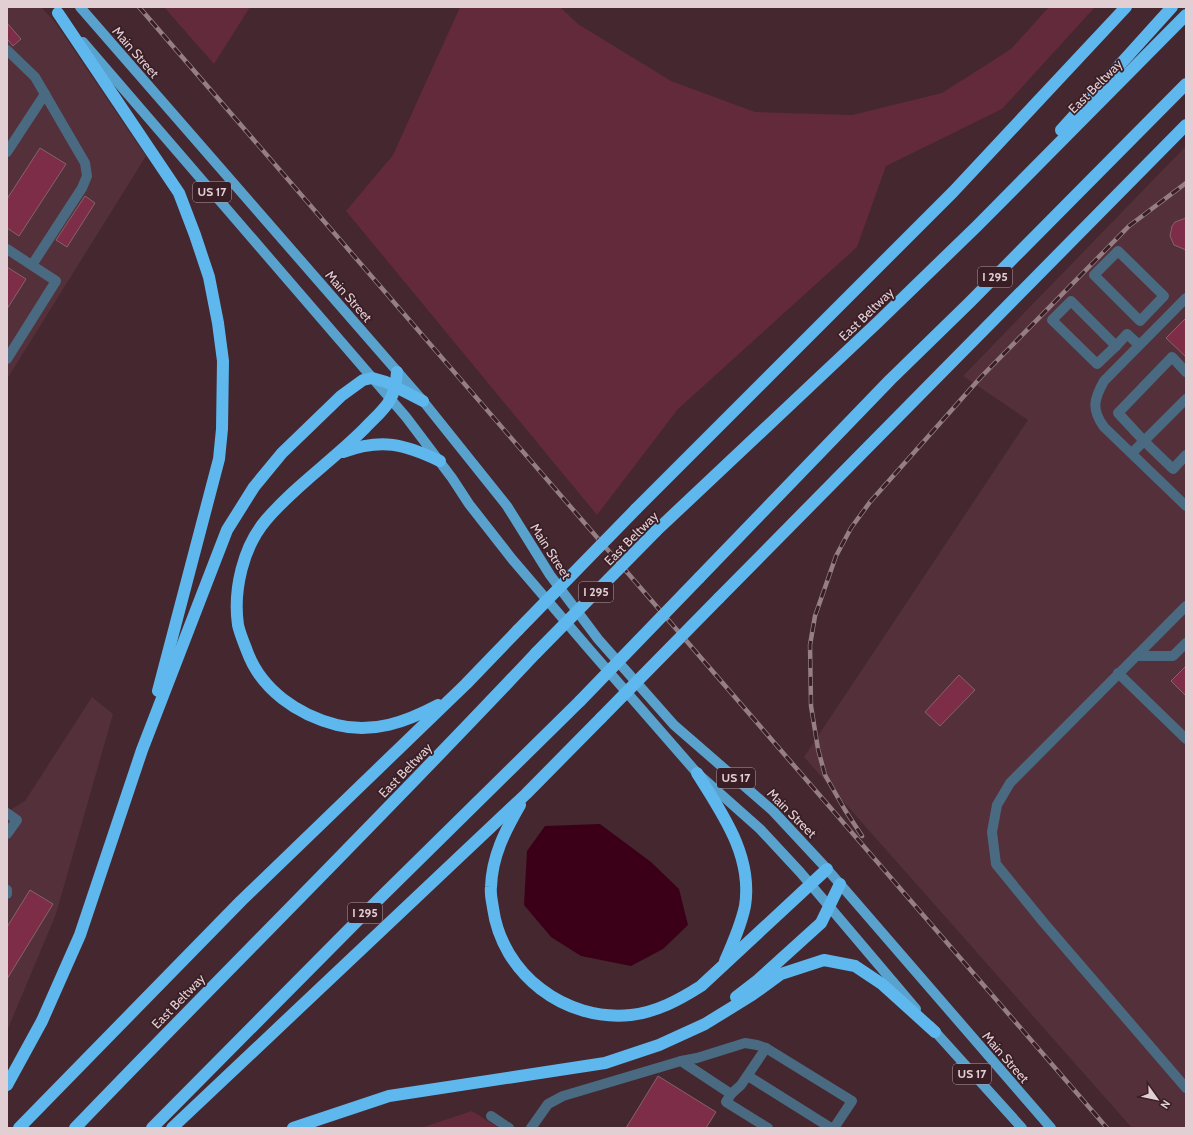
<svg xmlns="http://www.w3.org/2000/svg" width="1193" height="1135" font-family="Cabin,sans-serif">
  <rect width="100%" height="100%" fill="#44272f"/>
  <!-- built -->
  <g fill="#54303a">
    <polygon points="7,7 41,7 55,22 146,156 7,379"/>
    <polygon points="1186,146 1186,1128 1132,1128 804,757 1028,420 963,376"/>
    <polygon points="92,697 113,714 56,914 7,1031 7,812 25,801"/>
  </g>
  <!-- green -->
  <g fill="#622a3b">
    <polygon points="164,7 250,7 214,64"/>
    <polygon points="460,7 560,7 578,24 671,81 755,112 852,115 942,93 1011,49 1049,7 1095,7 1002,109 886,166 857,247 678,409 597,515 346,211 393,155"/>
    <polygon points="472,1111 499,1128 421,1128"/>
  </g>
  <!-- water -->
  <polygon fill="#3b0018" points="600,824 651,862 679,889 688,925 663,949 631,966 581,956 551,937 524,905 527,851 545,826"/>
  <!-- building -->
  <g fill="#7e2d48" stroke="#84636b">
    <polygon points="7,23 21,39 13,46 7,39"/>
    <polygon points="40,148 66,164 19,236 7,228 7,199"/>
    <polygon points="85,196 95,203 67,247 56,240"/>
    <polygon points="1186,218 1186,250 1174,245 1170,236 1172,226 1175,222"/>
    <polygon points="7,267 26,279 7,309"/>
    <polygon points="1186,318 1186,357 1166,338"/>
    <polygon points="1186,666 1186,696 1171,681"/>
    <polygon points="959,675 975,690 940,726 925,712"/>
    <polygon points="30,890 53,904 7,979 7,927"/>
    <polygon points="658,1076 716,1112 706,1128 626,1128"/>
  </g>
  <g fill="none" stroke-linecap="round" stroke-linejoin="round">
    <!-- minor -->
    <g stroke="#496a80" stroke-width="10">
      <polyline points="7,50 35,77 85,163 87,176 82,188 32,265"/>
      <polyline points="7,152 45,94"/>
      <polyline points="7,249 56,281 7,359"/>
      <polygon points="1118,251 1164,296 1140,321 1094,275"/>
      <path d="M1186,298l-82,83c-10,18 -13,28 0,46l82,79"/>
      <polygon points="1071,301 1116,346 1097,364 1052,320"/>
      <polyline points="1116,346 1127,334 1139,345"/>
      <polyline points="1186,372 1172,357 1118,413 1144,441 1173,469 1186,455"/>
      <polyline points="1132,453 1186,399"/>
      <polyline points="1186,606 1010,783 997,805 992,832 996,864 1044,923 1186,1088"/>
      <polyline points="1136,656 1173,656 1186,643"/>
      <polyline points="1118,673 1186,739"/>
      <polyline points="7,813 17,820 7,834"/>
      <polyline points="7,890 7,894"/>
      <polyline points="681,1061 697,1058 745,1043 757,1045 766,1048 852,1101 834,1128"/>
      <polyline points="748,1076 831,1128"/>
      <polyline points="731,1094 741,1085 766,1048"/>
      <polyline points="491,1116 509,1128"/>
      <polyline points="531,1128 548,1104 563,1096 681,1061 731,1094 726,1102 768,1128"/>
    </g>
    <!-- major -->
    <g stroke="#59a2ce" stroke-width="10">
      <polyline points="80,7 423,401 507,506 550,575 598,639 674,725 773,811 827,869 1051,1128"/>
      <polyline points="83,42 406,417 452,478 469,504 512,559 589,649 697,773 760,829 800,872 916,1009"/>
      <polyline points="930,1026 1022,1128"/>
    </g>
    <!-- highway -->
    <g stroke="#5eb7ed" stroke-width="12">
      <polyline points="58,13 179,193 195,235 209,277 218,323 223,361 222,429 219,459 158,691"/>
      <polyline points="1061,130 1172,7"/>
      <path d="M397,372c-2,31 -13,36 -33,57 -32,32 -69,57 -98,91 -23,27 -33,70 -28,105 2,9 6,18 9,26 14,39 51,64 90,74 36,9 69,-3 101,-20"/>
      <path d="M343,452c39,-14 61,-8 97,9"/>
      <polyline points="636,509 953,192 1126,7"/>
      <polyline points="656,531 878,322 977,226 1186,15"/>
      <polyline points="699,578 890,380 970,302 1186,84"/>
      <polyline points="719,598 1186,125"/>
      <path d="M697,773c25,40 56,83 48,133 -4,19 -12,37 -20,55"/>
      <path d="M520,805c-15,26 -28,51 -29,82 -1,7 1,14 2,21 9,66 72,114 138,107 26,-3 48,-15 70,-29l126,-117"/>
      <polyline points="736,997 758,980 821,923 840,884"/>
      <polyline points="7,1085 42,1021 80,935 142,750 227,530 254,487 282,453 341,396 363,380 372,378 386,382 423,401"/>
      <polyline points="19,1128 241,901 466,684 518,630"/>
      <path d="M75,1128c153,-159 310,-314 461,-475"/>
      <polyline points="152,1128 381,897 580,701"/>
      <polyline points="172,1128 526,794 601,718"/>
      <polyline points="293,1128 389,1096 605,1063 659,1045 705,1024 752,995 781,974 824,960 855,966 882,984 935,1032"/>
    </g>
    <defs>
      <g id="rail">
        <polyline points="139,7 1107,1128"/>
        <polyline points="862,836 845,810 825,775 818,749 811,706 810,645 815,616 836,556 851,528 870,502 981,377 1129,226 1186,183"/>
      </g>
    </defs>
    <!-- rail casing -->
    <use href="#rail" stroke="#957e84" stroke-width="4.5"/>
    <!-- rail -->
    <use href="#rail" stroke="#391e25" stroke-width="3" stroke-dasharray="9" stroke-linecap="butt"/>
    <!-- highway-bridge -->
    <g stroke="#5eb7ed" stroke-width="12">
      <polyline points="518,630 636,509"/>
      <polyline points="536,653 656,531"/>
      <polyline points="580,701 699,578"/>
      <polyline points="601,718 719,598"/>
    </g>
  </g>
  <g text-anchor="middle" stroke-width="3.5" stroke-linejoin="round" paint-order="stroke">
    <!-- shield labels -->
    <g fill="#391e25" stroke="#af9aa0" stroke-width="1">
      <rect x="193" y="182" width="38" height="20" rx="3"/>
      <rect x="978" y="267" width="34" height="20" rx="3"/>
      <rect x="579" y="582" width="34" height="20" rx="3"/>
      <rect x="717" y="768" width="38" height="20" rx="3"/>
      <rect x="348" y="903" width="34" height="20" rx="3"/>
      <rect x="953" y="1064" width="38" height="20" rx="3"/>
    </g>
    <g font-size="12" font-weight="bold" fill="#e2cfd4">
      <text x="212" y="196">US 17</text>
      <text x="995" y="281">I 295</text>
      <text x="596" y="596">I 295</text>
      <text x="736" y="782">US 17</text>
      <text x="365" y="917">I 295</text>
      <text x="972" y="1078">US 17</text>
    </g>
    <!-- street labels -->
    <g font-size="13" fill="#e2cfd4" stroke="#391e25">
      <text transform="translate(136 52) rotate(49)" y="5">Main Street</text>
      <text transform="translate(1095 86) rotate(-45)" y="5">East Beltway</text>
      <text transform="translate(349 296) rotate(49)" y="5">Main Street</text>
      <text transform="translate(866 314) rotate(-44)" y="5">East Beltway</text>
      <text transform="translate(631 538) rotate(-45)" y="5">East Beltway</text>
      <text transform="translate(551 551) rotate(57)" y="5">Main Street</text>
      <text transform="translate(405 770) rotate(-46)" y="5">East Beltway</text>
      <text transform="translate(792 813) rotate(45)" y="5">Main Street</text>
      <text transform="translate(178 1001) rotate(-46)" y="5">East Beltway</text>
      <text transform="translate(1006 1057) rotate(49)" y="5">Main Street</text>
    </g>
  </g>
  <!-- border -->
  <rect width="1193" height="1135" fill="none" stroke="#e2cfd4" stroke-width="16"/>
  <!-- north arrow -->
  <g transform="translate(1157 1099) rotate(123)" stroke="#391e25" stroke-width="3" paint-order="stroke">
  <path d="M0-3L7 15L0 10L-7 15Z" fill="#e2cfd4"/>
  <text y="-6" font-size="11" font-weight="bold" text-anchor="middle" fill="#e2cfd4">N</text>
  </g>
</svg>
